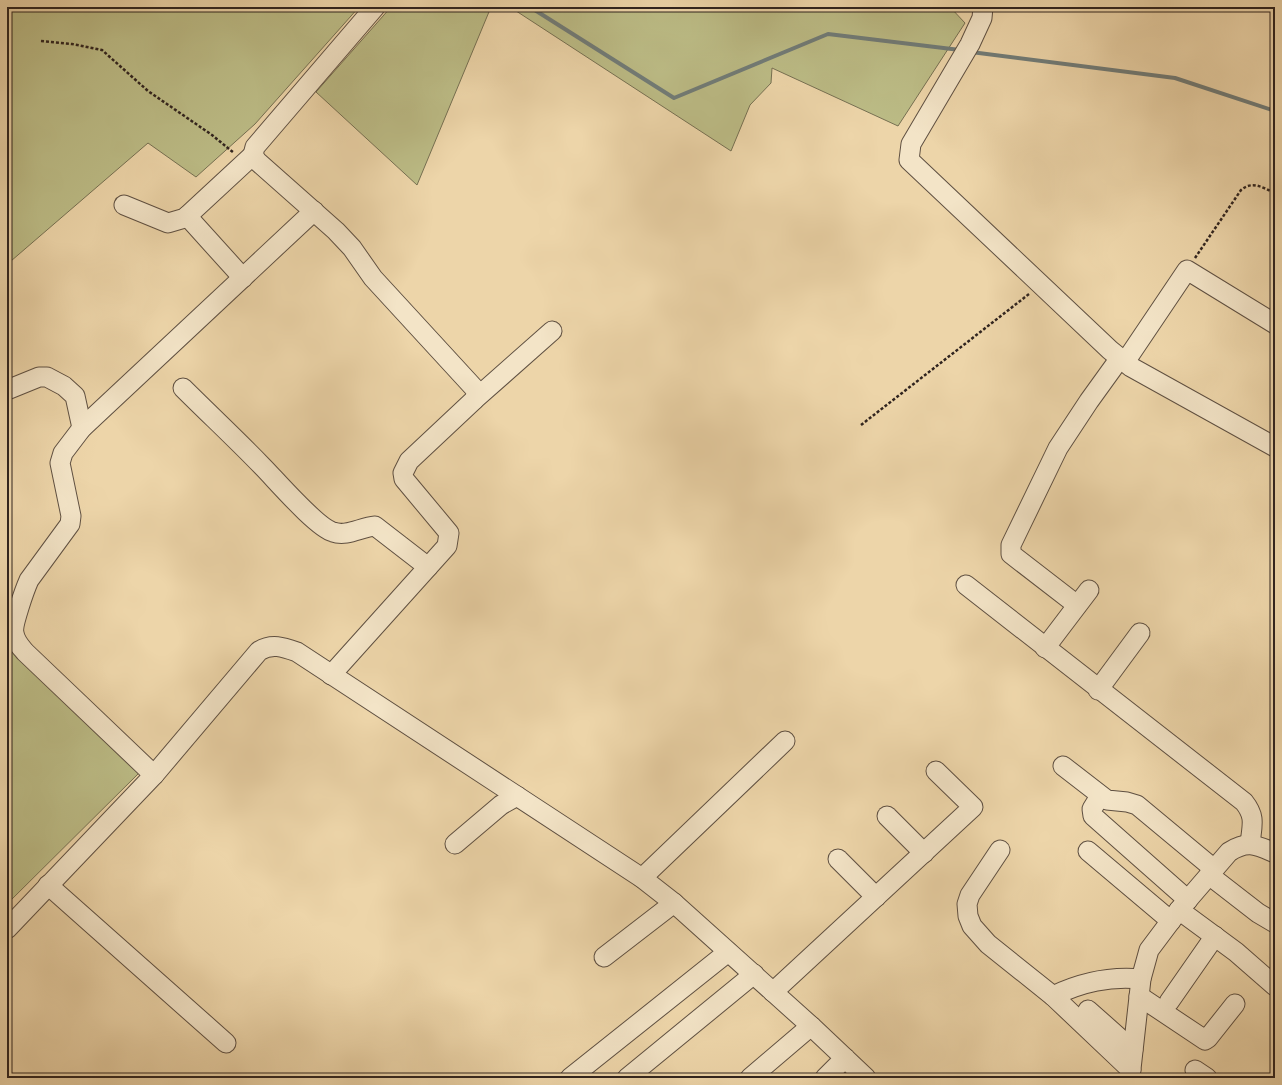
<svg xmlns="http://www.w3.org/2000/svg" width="1282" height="1085" font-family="'IM FELL English',serif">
  <rect width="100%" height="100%" fill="#edd5a9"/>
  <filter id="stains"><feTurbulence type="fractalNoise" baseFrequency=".005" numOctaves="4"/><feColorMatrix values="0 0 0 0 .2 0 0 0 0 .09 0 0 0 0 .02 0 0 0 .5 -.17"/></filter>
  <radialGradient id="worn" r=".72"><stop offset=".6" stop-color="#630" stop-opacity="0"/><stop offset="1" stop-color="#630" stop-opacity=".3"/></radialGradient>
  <!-- green -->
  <g fill="#bcbc86" stroke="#767052">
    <polygon points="12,7 359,7 255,124 196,177 148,143 11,261 7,257 7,11"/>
    <polygon points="391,7 491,7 417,185 316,92"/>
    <polygon points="510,7 950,7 965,23 898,126 772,68 771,83 750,105 731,151"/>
    <polygon points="7,644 140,772 7,904"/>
  </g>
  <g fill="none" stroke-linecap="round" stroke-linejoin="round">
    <!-- stream -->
    <g stroke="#717c78" stroke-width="4">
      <polyline points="530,7 674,98 828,34 960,50"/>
      <polyline points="971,52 1175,78 1275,111"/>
    </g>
    <defs>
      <g id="minor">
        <polyline points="983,7 982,18 970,44 911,144 909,160 1110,350 1131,367 1275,447"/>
        <polyline points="124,205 168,223 185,218 253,155"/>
        <polyline points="187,216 243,278"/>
        <polyline points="1125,362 1187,270 1275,324"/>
        <path d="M183,388c26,26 53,51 79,78 14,14 54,61 71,66 14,5 28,-5 42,-6l53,41"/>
        <polyline points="7,390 39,377 47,377 64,386 75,396 82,428"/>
        <polyline points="474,400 552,331"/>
        <path d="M966,585l278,217c12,15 8,23 6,42"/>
        <polyline points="1077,605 1011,554 1011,545 1058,448 1089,401 1120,358"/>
        <polyline points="1045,648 1089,590"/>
        <polyline points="331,675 447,546 449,533 404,479 403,473 409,461 474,400 476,395 475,389 373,278 352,248 336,231 257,161 253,155 255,147 375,7"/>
        <polyline points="1098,690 1140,633"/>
        <polyline points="1063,766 1107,800 1127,802 1137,805 1214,869"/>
        <path d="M154,775l-129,-123c-5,-6 -10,-11 -11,-19 -2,-8 11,-44 15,-53l41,-56 1,-8 -11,-53 3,-10 19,-25 232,-217"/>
        <polyline points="1100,796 1092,809 1093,816 1188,900"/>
        <polyline points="887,816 924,853"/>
        <polyline points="455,844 501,805 517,796"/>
        <polyline points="1000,850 970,895 967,904 968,916 972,926 988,944 1053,996 1131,1070"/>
        <polyline points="1088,851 1171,921"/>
        <polyline points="838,859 876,897"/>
        <polyline points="1209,875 1258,913 1275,923"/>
        <polyline points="642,878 785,741"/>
        <polyline points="48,885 226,1043"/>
        <polyline points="1179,910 1236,952 1275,986"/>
        <path d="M7,929l147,-154 105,-124c13,-8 24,-4 38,1l345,226 32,25 137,123 55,52"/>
        <polyline points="604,957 674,903"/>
        <polyline points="773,992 973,807 936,771"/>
        <path d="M1053,996c29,-14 56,-20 88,-17"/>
        <polyline points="1139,996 1205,1040 1208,1038 1235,1004"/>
        <polyline points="1169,1002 1215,936"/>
        <polyline points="1088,1010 1133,1050"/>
        <polyline points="1195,1070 1207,1078"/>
        <polyline points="570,1078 728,952"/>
        <polyline points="627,1078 754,974"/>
        <polyline points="750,1078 811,1026"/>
        <polyline points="825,1078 845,1058"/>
        <path d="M1130,1078l11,-99 8,-29 30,-40 50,-58c19,-12 27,-7 46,1"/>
      </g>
    </defs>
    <!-- minor casing -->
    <use href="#minor" stroke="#5f5042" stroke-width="21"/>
    <!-- path -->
    <g stroke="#30241f" stroke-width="2.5" stroke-dasharray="3 2" stroke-linecap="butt">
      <polyline points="41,41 72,44 102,50 148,91 212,135 234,153"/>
      <path d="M1195,258l46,-68c12,-10 22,-2 34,3"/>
      <polyline points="861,425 1029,294"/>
    </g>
    <!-- minor -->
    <use href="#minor" stroke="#f3e4c7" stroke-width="19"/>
  </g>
  <!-- margin -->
  <rect width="1282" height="1085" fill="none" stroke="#edd5a9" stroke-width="24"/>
  <rect x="8" y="8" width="1266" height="1069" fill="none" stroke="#30241f" stroke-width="2"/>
  <rect x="12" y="12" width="1258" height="1061" fill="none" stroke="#30241f"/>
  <rect width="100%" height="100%" filter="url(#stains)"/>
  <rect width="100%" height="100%" fill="url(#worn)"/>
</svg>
